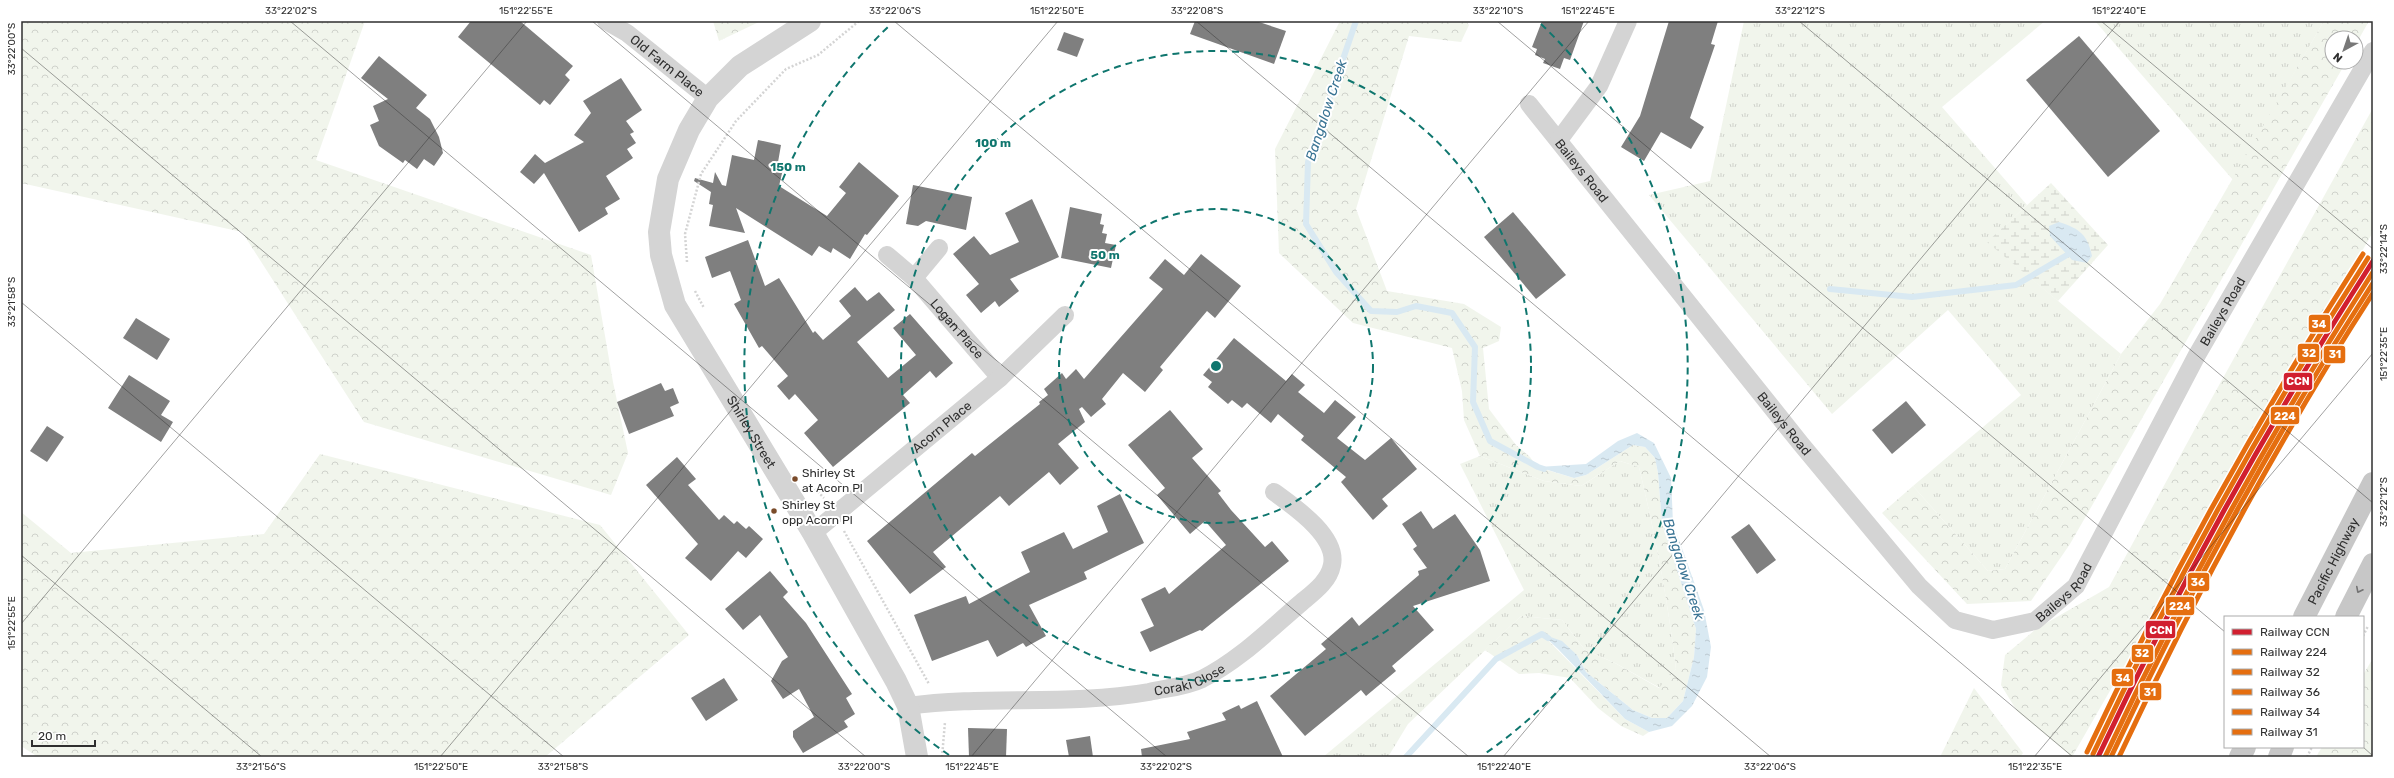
<svg xmlns="http://www.w3.org/2000/svg" width="2394" height="778" font-family="Rubik,sans-serif">
  <defs>
    <pattern id="grass-tufts" width="24" height="20" patternUnits="userSpaceOnUse"><rect width="24" height="20" fill="#f1f5ec"/><path d="M3 7l-1-3M5 7V3M7 7l1-3M15 17l-1-3M17 17v-4M19 17l1-3" fill="none" stroke="#cfd2cb"/></pattern>
    <pattern id="forest-crowns" width="20" height="18" patternUnits="userSpaceOnUse"><rect width="20" height="18" fill="#f1f5ec"/><path d="M2 6a3 3 0 1 1 6 0M12 15a3 3 0 1 1 6 0" fill="none" stroke="#cfd2cb"/></pattern>
    <pattern id="wetland-marsh" width="20" height="14" patternUnits="userSpaceOnUse"><rect width="20" height="14" fill="#f1f5ec"/><path d="M1 5h8M5 5V1M11 12h8M15 12V8" fill="none" stroke="#cfd2cb"/></pattern>
    <pattern id="water-ripples" width="26" height="14" patternUnits="userSpaceOnUse"><rect width="26" height="14" fill="#d9e9f2"/><path d="M2 4q2-2 4 0t4 0M15 11q2-2 4 0t4 0" fill="none" stroke="#bbc8d0"/></pattern>
  </defs>
  <rect width="100%" height="100%" fill="#fff"/>
  <!-- grass -->
  <g fill="url(#grass-tufts)">
    <polygon points="1744,21 2045,21 1942,107 2027,205 1988,242 2121,354 2005,569 1988,571 1913,486 2021,395 1948,310 1832,414 1649,195 1710,181"/>
    <polygon points="2095,21 2324,21 2233,180"/>
    <path d="M1480,456l64,25 37,5 39,-25 19,6c16,67 29,133 37,202l-16,19 -45,-25 -30,-13 -23,-30 -41,-4 -113,108 -20,33h-65l201,-167 -64,-126z"/>
  </g>
  <!-- forest -->
  <g fill="url(#forest-crowns)">
    <polygon points="21,21 365,21 316,160 591,255 613,382 628,453 611,495 364,422 242,232 21,183"/>
    <polygon points="713,21 761,21 719,41"/>
    <path d="M1340,21h126l3,4 -8,17 -52,-6 -53,173 31,82 77,13 37,23 -2,14 -16,7 6,61 27,36 14,12 7,10 37,11 12,-3 47,-30 12,2 10,11 3,15 4,50 34,106 -2,28 -11,44 -16,17h-15l-19,-8 -47,-38 -9,-17 -34,-20 82,84 24,13 -6,4 -22,-10 -23,-18 -28,-30 -31,-5 -20,1 -34,-24 36,-34 41,4 23,30 30,13 44,25 17,-19c-8,-68 -21,-135 -37,-202l-19,-6 -39,25 -37,-5 -64,-25 -16,-36 -2,-29 -10,-43 -99,-25 -74,-70 -4,-104z"/>
    <polygon points="2324,21 2369,21 2356,44 2356,38 2332,38 2332,62 2346,62 2070,544 2031,601 1967,604 1882,513 1913,486 1988,571 2005,569 2121,354 2160,304"/>
    <polygon points="2373,108 2373,232 2072,757 2017,711 2001,685 2005,655 2036,629 2109,587 2198,423"/>
    <polygon points="320,454 600,525 689,635 545,757 38,757 21,746 21,512 71,553 264,534"/>
    <polygon points="2373,658 2373,757 2316,757 2322,747 2363,747 2363,675"/>
    <polygon points="1974,688 2023,753 2020,757 1940,757"/>
  </g>
  <!-- wetland -->
  <polygon fill="url(#wetland-marsh)" points="2051,183 2108,245 2058,301 1987,242"/>
  <!-- water -->
  <g fill="url(#water-ripples)">
    <path d="M2059,222c21,7 28,12 33,34l-5,7 -15,-3 -22,-24 -1,-10z"/>
    <polygon points="1637,433 1654,443 1671,478 1673,523 1704,610 1711,647 1707,677 1692,706 1672,726 1649,732 1625,719 1558,649 1542,634 1562,641 1577,655 1586,672 1633,710 1652,718 1667,718 1683,701 1694,657 1696,629 1662,523 1658,473 1655,458 1645,447 1633,445 1586,475 1574,478 1538,467 1586,464 1618,441"/>
  </g>
  <g fill="none" stroke-linecap="round" stroke-linejoin="round">
    <!-- stream -->
    <g stroke="#d9e9f2" stroke-width="6">
      <polyline points="1356,21 1308,162 1306,224 1336,272 1371,311 1397,312 1416,306 1452,313 1475,347 1473,402 1490,441 1538,467 1544,469"/>
      <polyline points="1830,289 1912,297 2016,285 2067,255"/>
      <polyline points="1406,757 1496,659 1542,634 1548,638"/>
    </g>
  </g>
  <!-- building -->
  <g fill="#7f7f7f">
    <polygon points="471,21 520,21 573,66 565,75 570,80 550,105 544,100 540,105 458,37"/>
    <polygon points="1195,21 1256,21 1286,31 1274,64 1190,34"/>
    <polygon points="1542,21 1584,21 1570,60 1564,58 1560,69 1543,63 1545,59 1535,55 1537,49 1532,47"/>
    <polygon points="1669,21 1718,21 1711,44 1715,45 1690,118 1704,127 1691,149 1661,132 1644,161 1621,147 1640,116"/>
    <polygon points="1064,32 1084,39 1077,57 1057,50"/>
    <polygon points="2079,36 2160,131 2108,177 2026,80"/>
    <polygon points="379,56 427,95 416,108 430,119 439,137 443,153 434,166 424,159 417,169 405,160 403,163 379,146 370,125 379,121 373,106 388,99 361,78"/>
    <polygon points="621,78 642,110 626,121 634,132 630,134 636,143 627,149 633,158 606,176 620,199 605,208 608,214 579,232 544,173 534,184 520,172 535,154 545,163 584,142 574,135 591,113 583,101"/>
    <polygon points="758,140 781,145 777,168 783,169 779,186 827,216 846,193 839,187 859,162 899,196 867,235 865,234 850,259 833,248 831,253 819,246 812,256 736,208 745,233 709,226 713,205 709,204 711,192 694,181 695,178 713,183 715,172 722,185 726,186 732,155 754,160"/>
    <polygon points="913,185 972,197 966,230 926,221 918,226 906,224"/>
    <polygon points="1032,199 1059,257 1010,279 1019,291 999,307 995,301 981,313 966,295 979,284 953,254 974,236 990,255 1019,242 1005,213"/>
    <polygon points="1070,207 1102,214 1100,224 1104,225 1102,233 1107,234 1105,243 1116,245 1111,268 1061,258"/>
    <polygon points="1513,212 1566,275 1536,299 1484,237"/>
    <polygon points="748,240 765,286 779,278 813,333 815,331 823,340 851,316 839,301 855,287 867,301 879,292 895,310 857,342 888,378 916,355 893,328 910,314 953,363 936,378 930,371 903,395 910,403 833,467 804,433 818,420 795,394 789,400 777,386 788,376 762,346 759,348 734,304 741,300 730,271 712,278 705,257"/>
    <polygon points="1201,254 1241,286 1215,318 1207,311 1160,367 1163,370 1145,392 1123,373 1102,399 1106,404 1091,417 1082,407 1079,409 1085,422 1058,444 1079,468 1060,485 1049,472 1009,506 1000,496 933,552 946,567 910,594 867,541 972,453 975,456 1040,404 1039,402 1048,395 1044,389 1062,373 1066,379 1076,369 1084,379 1163,289 1149,278 1165,259 1184,275"/>
    <polygon points="136,318 170,339 157,360 123,338"/>
    <polygon points="1234,338 1286,381 1292,374 1305,385 1298,392 1324,413 1335,400 1356,417 1337,438 1365,460 1391,438 1417,469 1382,499 1388,506 1373,520 1341,482 1346,477 1301,440 1304,436 1278,414 1271,423 1247,403 1242,408 1232,400 1228,404 1208,387 1212,382 1203,375"/>
    <polygon points="129,375 170,401 161,415 173,422 161,442 108,408"/>
    <polygon points="661,383 665,391 673,388 679,403 670,407 674,416 629,434 617,402"/>
    <polygon points="1906,401 1926,425 1892,454 1872,430"/>
    <polygon points="1170,410 1203,449 1192,458 1221,491 1218,493 1231,510 1265,547 1272,541 1289,561 1202,631 1200,630 1150,652 1140,632 1154,626 1141,599 1165,587 1169,594 1226,545 1205,521 1190,534 1157,495 1165,488 1128,445"/>
    <polygon points="47,426 64,437 47,462 30,451"/>
    <polygon points="677,457 696,479 688,485 719,520 724,515 734,524 737,521 746,529 749,526 763,539 746,558 738,551 711,581 685,558 698,544 646,485"/>
    <polygon points="1120,494 1144,543 1084,572 1087,579 1029,605 1046,636 1026,647 1023,643 997,657 988,640 932,661 914,615 966,596 969,604 1030,572 1021,552 1064,532 1073,549 1108,532 1097,506"/>
    <polygon points="1421,511 1433,529 1455,514 1480,550 1490,581 1413,606 1434,630 1392,666 1396,671 1366,696 1361,690 1305,736 1270,696 1326,649 1321,644 1352,617 1359,626 1419,575 1418,571 1427,568 1413,549 1417,546 1402,524"/>
    <polygon points="1749,524 1776,560 1757,574 1731,537"/>
    <polygon points="770,571 788,592 783,597 806,623 852,694 846,698 855,714 844,721 848,727 803,753 793,737 793,731 814,717 799,689 783,699 771,681 782,661 788,657 760,615 743,630 725,609"/>
    <polygon points="724,678 738,700 706,721 691,698"/>
    <polygon points="1257,701 1283,757 1142,757 1141,749 1190,739 1187,732 1226,720 1222,713 1239,705 1241,709"/>
    <polygon points="968,728 1007,729 1006,757 969,757"/>
    <polygon points="1090,736 1093,757 1069,757 1066,740"/>
  </g>
  <g fill="none" stroke-linecap="round" stroke-linejoin="round">
    <!-- path -->
    <g stroke="#d4d4d4" stroke-width="2.5" stroke-dasharray="2 2" stroke-linecap="butt">
      <polyline points="687,262 685,234 701,174 736,121 786,69 818,55 859,21"/>
      <polyline points="695,291 704,308"/>
      <polyline points="812,486 824,498"/>
      <polyline points="844,531 929,684"/>
      <polyline points="2363,636 2368,626"/>
      <polyline points="942,757 945,722"/>
      <polyline points="2307,757 2312,747"/>
    </g>
    <!-- minor -->
    <g stroke="#d4d4d4" stroke-width="18">
      <path id="s1" d="M606,21l21,12 81,65"/>
      <path id="s2" d="M1529,104l272,340 118,142 36,34 38,10 42,-9 41,-35 121,-231 176,-304"/>
      <polyline points="1559,140 1599,86 1628,21"/>
      <path id="s3" d="M887,255l27,23 86,100"/>
      <polyline points="914,278 939,248"/>
      <path id="s4" d="M813,533l187,-155 65,-63"/>
      <path id="s5" d="M908,706c80,-11 161,0 241,-14 18,-4 36,-5 53,-13 38,-19 68,-50 100,-77 12,-10 27,-21 30,-37 6,-29 -39,-59 -58,-73"/>
    </g>
    <!-- tertiary -->
    <path stroke="#d4d4d4" stroke-width="22" id="s6" d="M810,21l-70,45 -32,32 -19,32 -21,49 -9,53 2,23 14,50 138,228 83,148 12,25 9,51"/>
    <!-- primary -->
    <g stroke="#c7c7c7" stroke-width="22">
      <path id="s7" d="M2304,617l69,-134"/>
      <polyline points="2346,617 2373,564"/>
      <polyline points="2240,757 2245,747"/>
      <polyline points="2279,757 2283,747"/>
    </g>
    <defs>
      <path id="rail-1" d="M2098,757c81,-172 172,-336 275,-496"/>
      <path id="rail-2" d="M2105,757c79,-168 168,-329 268,-485"/>
      <path id="rail-3" d="M2093,754c81,-172 172,-336 275,-496"/>
      <path id="rail-4" d="M2111,757c77,-164 164,-322 262,-474"/>
      <path id="rail-5" d="M2087,752c81,-172 173,-337 276,-498"/>
      <path id="rail-6" d="M2119,757c75,-160 158,-315 254,-464"/>
    </defs>
    <!-- rail-1 casing -->
    <use href="#rail-1" stroke="#fff" stroke-width="8"/>
    <!-- rail-2 casing -->
    <use href="#rail-2" stroke="#fff" stroke-width="8"/>
    <!-- rail-3 casing -->
    <use href="#rail-3" stroke="#fff" stroke-width="8"/>
    <!-- rail-4 casing -->
    <use href="#rail-4" stroke="#fff" stroke-width="8"/>
    <!-- rail-5 casing -->
    <use href="#rail-5" stroke="#fff" stroke-width="8"/>
    <!-- rail-6 casing -->
    <use href="#rail-6" stroke="#fff" stroke-width="8"/>
    <!-- rail-1 -->
    <use href="#rail-1" stroke="#d11f2f" stroke-width="5"/>
    <!-- rail-2 -->
    <use href="#rail-2" stroke="#e56e0f" stroke-width="5"/>
    <!-- rail-3 -->
    <use href="#rail-3" stroke="#e56e0f" stroke-width="5"/>
    <!-- rail-4 -->
    <use href="#rail-4" stroke="#e56e0f" stroke-width="5"/>
    <!-- rail-5 -->
    <use href="#rail-5" stroke="#e56e0f" stroke-width="5"/>
    <!-- rail-6 -->
    <use href="#rail-6" stroke="#e56e0f" stroke-width="5"/>
  </g>
  <!-- one-way arrows -->
  <defs><path id="oneway-chevron" d="M-2-3.5L2.5 0L-2 3.5" fill="none" stroke-width="1.6" stroke-linecap="round" stroke-linejoin="round"/></defs>
  <use stroke="#737373" href="#oneway-chevron" transform="translate(2359 590) rotate(117)"/>
  <!-- ticks -->
  <path fill="none" stroke="#2f2f2f" stroke-width="1" stroke-opacity="0.45" d="M290,21l877,736M592,21l877,736M894,21l877,736M1196,21l877,736M1497,21l728,611M1799,21l574,482M2101,21l272,228M21,48l845,709M21,302l543,455M21,555l241,202M21,624l506,-603M2363,747l10,9M440,757l618,-736M971,757l618,-736M1503,757l617,-736M2034,757l339,-404"/>
  <!-- distance rings -->
  <g fill="none" stroke="#0f766e" stroke-width="2" stroke-dasharray="7 5">
    <circle cx="1216" cy="366" r="157"/>
    <circle cx="1216" cy="366" r="315"/>
    <path d="M949 755A472 472 0 0 1 891 24M1541 24A472 472 0 0 1 1483 755"/>
  </g>
  <!-- markers -->
  <g fill="#7a4b2a" stroke="#fff" stroke-width="1.5">
    <circle cx="795" cy="479" r="3.5"/>
    <circle cx="774" cy="511" r="3.5"/>
  </g>
  <g text-anchor="middle" stroke-width="4" stroke-linejoin="round" paint-order="stroke">
    <!-- bus labels -->
    <g font-size="12" fill="#2f2f2f" stroke="#fff" text-anchor="start">
      <text x="802" y="477">Shirley St<tspan x="802" dy="15">at Acorn Pl</tspan></text>
      <text x="782" y="509">Shirley St<tspan x="782" dy="15">opp Acorn Pl</tspan></text>
    </g>
    <!-- street labels -->
    <g font-size="13" fill="#2f2f2f" stroke="#fff">
      <text dy="5" stroke="none"><textPath href="#s1" startOffset="76">Old Farm Place</textPath></text>
      <text dy="5" stroke="none"><textPath href="#s2" startOffset="85">Baileys Road</textPath></text>
      <text dy="5" stroke="none"><textPath href="#s2" startOffset="1117">Baileys Road</textPath></text>
      <text dy="5" stroke="none"><textPath href="#s3" startOffset="102">Logan Place</textPath></text>
      <text dy="5" stroke="none"><textPath href="#s2" startOffset="409">Baileys Road</textPath></text>
      <text dy="5" stroke="none"><textPath href="#s4" startOffset="167">Acorn Place</textPath></text>
      <text dy="5" stroke="none"><textPath href="#s6" startOffset="496">Shirley Street</textPath></text>
      <text dy="5" stroke="none"><textPath href="#s7" startOffset="63">Pacific Highway</textPath></text>
      <text dy="5" stroke="none"><textPath href="#s2" startOffset="793">Baileys Road</textPath></text>
      <text dy="5" stroke="none"><textPath href="#s5" startOffset="284">Coraki Close</textPath></text>
    </g>
    <!-- water labels -->
    <g font-size="14" font-style="italic" fill="#3a7494" stroke="#fff">
      <text transform="translate(1326 110) rotate(-72)" y="5">Bangalow Creek</text>
      <text transform="translate(1684 569) rotate(72)" y="5">Bangalow Creek</text>
    </g>
  </g>
  <circle cx="1216" cy="366" r="6" fill="#0f766e" stroke="#fff" stroke-width="2"/>
  <g font-size="12" text-anchor="middle" font-weight="bold" fill="#0f766e" stroke="#fff" stroke-width="4" stroke-linejoin="round" paint-order="stroke">
    <text x="993" y="147">100 m</text>
    <text x="788" y="171">150 m</text>
    <text x="1105" y="259">50 m</text>
  </g>
  <g stroke="#fff" stroke-width="1.5">
    <rect x="2308" y="314" width="23" height="19" rx="4" fill="#e56e0f"/>
    <rect x="2297" y="343" width="23" height="20" rx="4" fill="#e56e0f"/>
    <rect x="2323" y="345" width="23" height="19" rx="4" fill="#e56e0f"/>
    <rect x="2283" y="372" width="30" height="19" rx="4" fill="#d11f2f"/>
    <rect x="2270" y="406" width="30" height="19" rx="4" fill="#e56e0f"/>
    <rect x="2187" y="572" width="23" height="20" rx="4" fill="#e56e0f"/>
    <rect x="2165" y="596" width="30" height="20" rx="4" fill="#e56e0f"/>
    <rect x="2145" y="620" width="31" height="19" rx="4" fill="#d11f2f"/>
    <rect x="2131" y="644" width="23" height="19" rx="4" fill="#e56e0f"/>
    <rect x="2111" y="668" width="23" height="19" rx="4" fill="#e56e0f"/>
    <rect x="2139" y="682" width="23" height="19" rx="4" fill="#e56e0f"/>
  </g>
  <g font-size="11" text-anchor="middle" font-weight="bold" fill="#fff">
    <text x="2319" y="328">34</text>
    <text x="2309" y="357">32</text>
    <text x="2335" y="358">31</text>
    <text x="2298" y="385">CCN</text>
    <text x="2285" y="420">224</text>
    <text x="2198" y="586">36</text>
    <text x="2180" y="610">224</text>
    <text x="2161" y="634">CCN</text>
    <text x="2142" y="657">32</text>
    <text x="2123" y="682">34</text>
    <text x="2150" y="696">31</text>
  </g>
  <!-- border -->
  <rect width="2394" height="778" fill="none" stroke="#ffffff" stroke-width="44"/>
  <!-- legend -->
  <rect x="2224" y="616" width="140" height="132" fill="#ffffff" stroke="#acacac"/>
  <rect x="2232" y="629" width="20" height="6" fill="#d11f2f" stroke="#acacac"/>
  <text x="2260" y="636" font-size="12" fill="#2f2f2f">Railway CCN</text>
  <rect x="2232" y="649" width="20" height="6" fill="#e56e0f" stroke="#acacac"/>
  <text x="2260" y="656" font-size="12" fill="#2f2f2f">Railway 224</text>
  <rect x="2232" y="669" width="20" height="6" fill="#e56e0f" stroke="#acacac"/>
  <text x="2260" y="676" font-size="12" fill="#2f2f2f">Railway 32</text>
  <rect x="2232" y="689" width="20" height="6" fill="#e56e0f" stroke="#acacac"/>
  <text x="2260" y="696" font-size="12" fill="#2f2f2f">Railway 36</text>
  <rect x="2232" y="709" width="20" height="6" fill="#e56e0f" stroke="#acacac"/>
  <text x="2260" y="716" font-size="12" fill="#2f2f2f">Railway 34</text>
  <rect x="2232" y="729" width="20" height="6" fill="#e56e0f" stroke="#acacac"/>
  <text x="2260" y="736" font-size="12" fill="#2f2f2f">Railway 31</text>
  <!-- north arrow -->
  <g transform="translate(2344 50) rotate(220)"><circle r="19" fill="#ffffff" stroke="#acacac"/>
  <path d="M0-3L7 15L0 10L-7 15Z" fill="#787878"/>
  <text y="-6" font-size="11" font-weight="bold" text-anchor="middle" fill="#2f2f2f">N</text>
  </g>
  <!-- scale -->
  <path d="M32 740v6h63v-6" fill="none" stroke="#2f2f2f" stroke-width="2"/>
  <text x="38" y="740" font-size="12" fill="#2f2f2f" stroke="#ffffff" stroke-width="3" paint-order="stroke">20 m</text>
  <rect x="22" y="22" width="2350" height="734" fill="none" stroke="#2f2f2f" stroke-width="1.5"/>
  <g font-size="10" text-anchor="middle" fill="#2f2f2f">
    <text x="291" y="14">33°22'02"S</text>
    <text x="526" y="14">151°22'55"E</text>
    <text x="895" y="14">33°22'06"S</text>
    <text x="1057" y="14">151°22'50"E</text>
    <text x="1197" y="14">33°22'08"S</text>
    <text x="1498" y="14">33°22'10"S</text>
    <text x="1588" y="14">151°22'45"E</text>
    <text x="1800" y="14">33°22'12"S</text>
    <text x="2119" y="14">151°22'40"E</text>
    <text transform="translate(11 49) rotate(-90)" y="4">33°22'00"S</text>
    <text transform="translate(2383 249) rotate(-90)" y="4">33°22'14"S</text>
    <text transform="translate(11 302) rotate(-90)" y="4">33°21'58"S</text>
    <text transform="translate(2383 354) rotate(-90)" y="4">151°22'35"E</text>
    <text transform="translate(2383 502) rotate(-90)" y="4">33°22'12"S</text>
    <text transform="translate(11 623) rotate(-90)" y="4">151°22'55"E</text>
    <text x="261" y="770">33°21'56"S</text>
    <text x="441" y="770">151°22'50"E</text>
    <text x="563" y="770">33°21'58"S</text>
    <text x="864" y="770">33°22'00"S</text>
    <text x="972" y="770">151°22'45"E</text>
    <text x="1166" y="770">33°22'02"S</text>
    <text x="1504" y="770">151°22'40"E</text>
    <text x="1770" y="770">33°22'06"S</text>
    <text x="2035" y="770">151°22'35"E</text>
  </g>
</svg>
